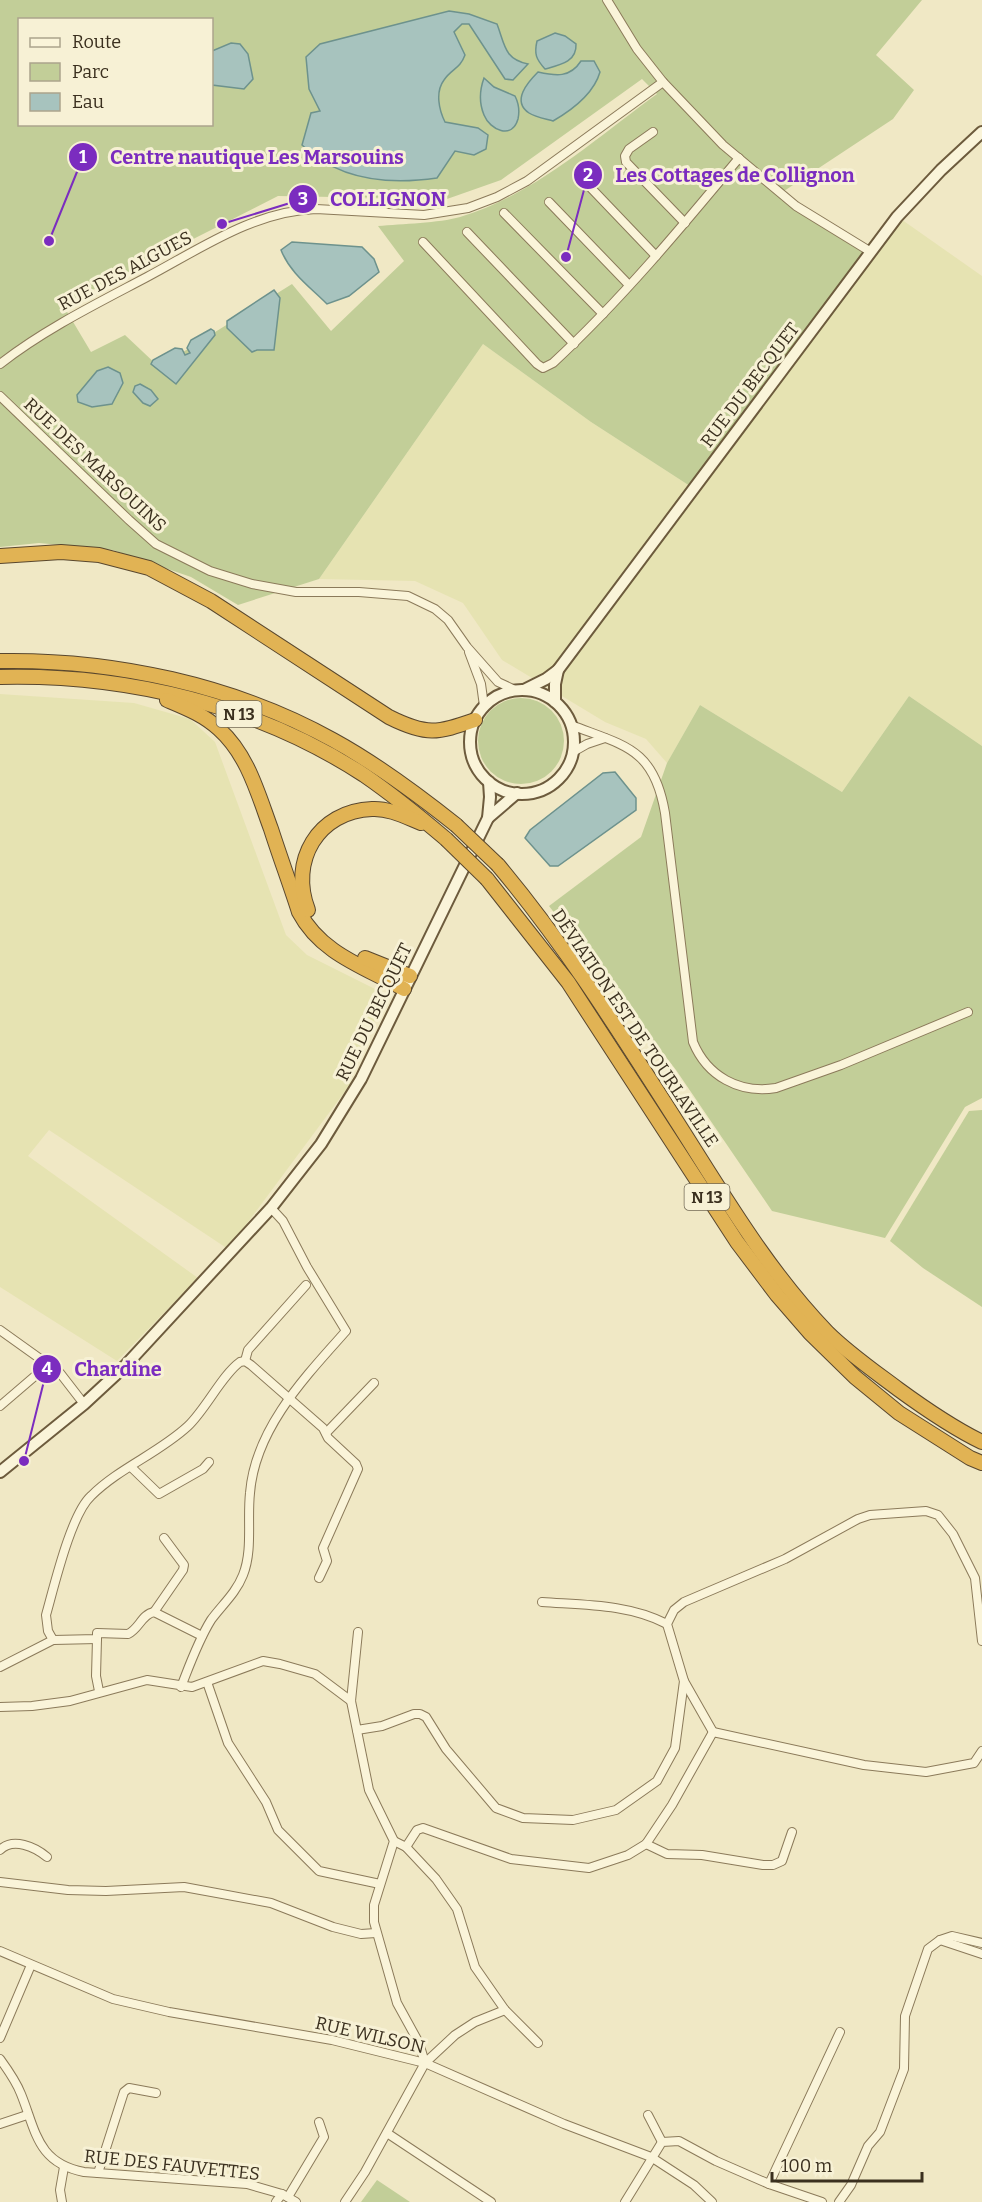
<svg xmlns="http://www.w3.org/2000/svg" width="982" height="2202" font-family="Bitter,serif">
  <rect width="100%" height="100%" fill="#f0e8c5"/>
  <!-- farmland -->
  <g fill="#e6e3b2">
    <polygon points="898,217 982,276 982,746 909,696 842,792 700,705 667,763 646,739 605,722 502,660 463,603 415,581 319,579 483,344 591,422 693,488"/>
    <polygon points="0,694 134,703 190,719 215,742 286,935 307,955 385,994 349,1086 228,1249 49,1130 28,1156 198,1278 117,1361 0,1287"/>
  </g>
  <!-- green -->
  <g fill="#c2ce98" fill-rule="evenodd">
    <path d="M0,0h922l-46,55 38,35 -21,29 -112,74 90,59 -178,236 -102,-66 -108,-78 -164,235 -81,26 -47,-28 -78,-27 -74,-7 -39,4zM20,20h192v104h-192zM642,79l15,15c-62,45 -123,101 -197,123 -21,6 -58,7 -82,9l26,35 -73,70 -39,-47 -133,83 -34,-32 -34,17 -28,-47 215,-109 169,3 54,-19z"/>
    <polygon points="909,696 982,746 982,1098 965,1107 885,1238 772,1211 676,1070 549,906 641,837 667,763 700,705 842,792"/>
    <circle cx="521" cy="741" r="43"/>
    <polygon points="982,1110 982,1307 923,1268 890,1241 969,1111"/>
    <polygon points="377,2180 410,2202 361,2202"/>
  </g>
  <!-- water -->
  <g fill="#a7c3be" stroke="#6d928d" stroke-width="1.5">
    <path d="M449,11l20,3 28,10c8,21 7,35 31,40l-15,16 -8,-1 -36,-55h-7l-8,8 11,23c-5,14 -14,14 -21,25 -9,12 -5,30 1,42l33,6 10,7 -2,14 -12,6 -19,-4 -18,27c-48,7 -99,2 -135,-33l9,-32 9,-2 -11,-22 -3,-32 14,-13z"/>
    <path d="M555,33l10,3 11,8c1,18 -16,21 -31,25 -9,-10 -11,-15 -8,-28z"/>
    <polygon points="231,43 240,44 248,54 253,79 244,89 212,85 212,51"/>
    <path d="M581,61h13l6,11c-6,21 -28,38 -47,49 -7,-2 -18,-4 -24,-8 -18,-12 -1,-31 9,-41 18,4 32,6 43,-11z"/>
    <path d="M484,78l10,9 21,9c4,8 5,14 3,23 -6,21 -28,11 -34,-4 -5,-12 -4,-26 0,-37z"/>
    <path d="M292,242l70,5 12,12 5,13 -30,24 -22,8c-17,-17 -37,-31 -46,-54z"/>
    <polygon points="274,290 280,298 274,350 257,350 252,352 227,328 227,321"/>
    <polygon points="211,329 214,331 215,335 176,384 151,364 153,360 175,348 182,349 185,355 190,353 187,348 191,340"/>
    <polygon points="108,367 120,373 123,383 112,404 92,407 78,402 77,395 97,371"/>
    <polygon points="140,384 151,390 158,399 150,406 143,403 133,392 135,386"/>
    <polygon points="615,772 636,798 636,810 558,866 550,866 525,838 530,830 603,773"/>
  </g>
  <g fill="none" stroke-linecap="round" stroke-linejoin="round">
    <defs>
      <g id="street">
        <polyline points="607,0 637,49 663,82 723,145 796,206 871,252"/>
        <polyline points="653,132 629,149 625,156 626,162 685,223"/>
        <polyline points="591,188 656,256"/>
        <polyline points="549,202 629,285"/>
        <polyline points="504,213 603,314"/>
        <polyline points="467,232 574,344"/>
        <path d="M423,242l114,122 6,4 10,-5c68,-63 127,-134 186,-205"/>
        <path d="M0,364c45,-35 96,-60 147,-87 53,-28 107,-66 169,-68l108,6 44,-7 29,-11 30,-16 136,-99"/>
        <polyline points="0,396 129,520 156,544 210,571 252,584 296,592 359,592 408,596 435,609 448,620 467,647 498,682 515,690"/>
        <polyline points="469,652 481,684 484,706"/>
        <path d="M571,725c54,21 83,23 94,88l28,229c14,34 46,52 83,46l65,-23 127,-53"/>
        <polyline points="573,752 587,744 605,738"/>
        <polyline points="0,1330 60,1373 84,1404"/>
        <polyline points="245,1361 248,1350 306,1285"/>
        <polyline points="0,1406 49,1364"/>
        <polyline points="326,1433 374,1383"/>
        <polyline points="131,1467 159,1494 203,1469 209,1462"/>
        <path d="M542,1602c42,3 87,2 125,22"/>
        <polyline points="154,1612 183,1570 184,1565 164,1538"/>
        <polyline points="358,1632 351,1701 369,1790 394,1841 374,1905 374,1922 397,2003 419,2043 425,2063"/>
        <path d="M202,1636l-48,-24c-12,2 -15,17 -26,22l-31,-1v6l-44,1 -5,-9 -2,-16c8,-28 25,-101 45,-119 28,-28 68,-43 97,-70 18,-17 34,-51 52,-64l5,-1 6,4 72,63 5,10 28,26 2,5 -35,79 4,13 -8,17"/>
        <polyline points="97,1639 96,1676 99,1691"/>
        <polyline points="0,1667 53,1640"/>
        <polyline points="684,1681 713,1732"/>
        <polyline points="207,1682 228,1743 266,1802 278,1830 319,1871 380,1884"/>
        <path d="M181,1687c9,-23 17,-46 30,-67 11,-15 25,-27 32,-45 10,-25 4,-55 7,-82 5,-64 55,-116 96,-162l-39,-64 -24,-46 -12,-13"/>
        <polyline points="0,1707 32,1706 70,1701 147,1680 192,1687 263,1661 280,1664 315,1674 351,1701"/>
        <polyline points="357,1730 382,1726 414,1714 420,1714 426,1717 446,1749 496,1808 523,1818 573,1820 616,1810 657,1781 675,1748 684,1681 667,1624 674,1610 684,1602 785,1559 858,1519 870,1515 926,1511 938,1515 953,1534 975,1578 982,1641"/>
        <polyline points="394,1841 406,1847 417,1830 423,1828 511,1859 589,1868 628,1855 646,1844 672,1805 713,1732 864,1765 926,1772 974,1763 982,1751"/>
        <polyline points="646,1844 667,1854 702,1855 763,1865 773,1865 782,1861 792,1832"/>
        <polyline points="406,1847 436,1879 457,1909 475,1967 505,2010 538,2043"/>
        <path d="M0,1850c13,-13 35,-3 47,7"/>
        <polyline points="0,1882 68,1890 106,1891 184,1887 271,1903 333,1927 361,1934 376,1933"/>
        <polyline points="940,1940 982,1954"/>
        <polyline points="0,1951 113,1999 169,2012 332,2040 425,2063 564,2124 651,2157 694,2185 712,2202"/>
        <polyline points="0,2038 31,1965"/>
        <path d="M0,2059c8,11 16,22 21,35 15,37 16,69 63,78l163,12 35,10 14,8"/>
        <polyline points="648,2115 662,2142"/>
        <polyline points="0,2124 27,2115"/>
        <polyline points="387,2133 491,2202"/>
        <polyline points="98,2173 124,2092 129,2088 156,2093"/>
        <polyline points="769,2184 840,2032"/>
        <polyline points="288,2197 324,2137 319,2122"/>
        <polyline points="62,2202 60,2190 64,2167"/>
        <polyline points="276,2202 282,2194"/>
        <polyline points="345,2202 365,2172 425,2063 455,2035 475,2022 505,2010"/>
        <polyline points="625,2202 662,2142 679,2141 716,2161 769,2184 822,2202"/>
        <polyline points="839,2202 851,2185 868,2146 880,2132 904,2069 905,2016 928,1949 940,1940 952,1936 982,1943"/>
      </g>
      <g id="secondary">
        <polyline points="524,690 546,679 558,670 897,217 941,170 982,132"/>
        <circle cx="522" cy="742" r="52"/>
        <polyline points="555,702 555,684 558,670"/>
        <polyline points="488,818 517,793"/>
        <polyline points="0,1472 84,1404 125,1366 271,1208 321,1144 361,1079 488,818 490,797 489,782"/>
      </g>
      <g id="highway">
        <path d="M0,556l61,-4 38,3 50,13 62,33 178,116c38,19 48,16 86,3"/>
        <path d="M0,661c113,-2 234,24 333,79 44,24 84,54 123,85"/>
        <path d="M0,677c127,-3 257,28 364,98 29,20 56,42 82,64"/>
        <path d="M167,700c19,8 37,15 52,29 29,26 39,65 52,100 9,28 19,55 28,83 22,42 66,55 105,77"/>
        <path d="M498,865c68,81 122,168 179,257 46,72 90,148 150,210 21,21 47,39 71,57 26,19 55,39 84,53"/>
        <polyline points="487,879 568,982 737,1242 777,1295 810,1333 855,1377 899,1413 970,1458 982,1463"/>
        <path d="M308,910c-19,-49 10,-99 64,-101 17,-1 34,8 49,14"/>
        <polyline points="365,958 410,976"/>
      </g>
    </defs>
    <!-- street casing -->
    <use href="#street" stroke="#8b7a5a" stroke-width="10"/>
    <!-- secondary casing -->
    <use href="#secondary" stroke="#6d5b3d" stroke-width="14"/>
    <!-- highway casing -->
    <use href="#highway" stroke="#59472e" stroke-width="16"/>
    <!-- street -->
    <use href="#street" stroke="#faf4d9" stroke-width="8"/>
    <!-- secondary -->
    <use href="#secondary" stroke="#faf4d9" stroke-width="10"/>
    <!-- highway -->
    <use href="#highway" stroke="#e1b354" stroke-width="14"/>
    <defs>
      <g id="highway-bridge">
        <polyline points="456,825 498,865"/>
        <polyline points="446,839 487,879"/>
      </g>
    </defs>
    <!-- highway-bridge casing -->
    <use href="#highway-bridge" stroke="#59472e" stroke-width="16" stroke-linecap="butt"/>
    <!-- highway-bridge -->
    <use href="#highway-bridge" stroke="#e1b354" stroke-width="14"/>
  </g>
  <g text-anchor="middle" stroke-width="6" stroke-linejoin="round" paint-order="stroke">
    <!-- shield labels -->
    <g fill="#f7f1d5" stroke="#736a56" stroke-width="1.5">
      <rect x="216.5" y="701" width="45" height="26" rx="4.5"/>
      <rect x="684.5" y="1184" width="45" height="26" rx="4.5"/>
    </g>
    <g font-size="16" font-weight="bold" fill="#3b301f">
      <text x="239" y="720">N 13</text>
      <text x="707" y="1203">N 13</text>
    </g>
    <!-- street labels -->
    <g font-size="18" fill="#3b301f" stroke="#f7f1d5">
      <text transform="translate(125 271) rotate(-28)" y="6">RUE DES ALGUES</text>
      <text transform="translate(750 385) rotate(-53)" y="6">RUE DU BECQUET</text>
      <text transform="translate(95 465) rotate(43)" y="6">RUE DES MARSOUINS</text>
      <text transform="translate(374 1012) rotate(-64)" y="6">RUE DU BECQUET</text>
      <text transform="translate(635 1028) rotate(56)" y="6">DÉVIATION EST DE TOURLAVILLE</text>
      <text transform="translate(370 2035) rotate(13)" y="6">RUE WILSON</text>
      <text transform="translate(172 2165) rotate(6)" y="6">RUE DES FAUVETTES</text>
    </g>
  </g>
  <!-- callouts -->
  <path fill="none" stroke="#7b2cbf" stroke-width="2" d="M49 241L83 157M566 257L588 175M222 224L303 199M24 1461L47 1369"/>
  <g fill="#7b2cbf" stroke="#f7f1d5" stroke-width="2">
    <circle cx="49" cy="241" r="6"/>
    <circle cx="566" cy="257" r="6"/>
    <circle cx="222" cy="224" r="6"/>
    <circle cx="24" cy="1461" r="6"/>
    <circle cx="83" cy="157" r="15"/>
    <circle cx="588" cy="175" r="15"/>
    <circle cx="303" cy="199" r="15"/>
    <circle cx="47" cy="1369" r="15"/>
  </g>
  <g font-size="18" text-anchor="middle" font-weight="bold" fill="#fff">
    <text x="83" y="163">1</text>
    <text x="588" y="181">2</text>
    <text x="303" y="205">3</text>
    <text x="47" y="1375">4</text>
  </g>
  <g font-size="20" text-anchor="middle" font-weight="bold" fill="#7b2cbf" stroke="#f7f1d5" stroke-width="6" stroke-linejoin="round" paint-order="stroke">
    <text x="257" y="164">Centre nautique Les Marsouins</text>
    <text x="735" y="182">Les Cottages de Collignon</text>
    <text x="388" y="206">COLLIGNON</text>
    <text x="118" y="1376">Chardine</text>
  </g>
  <!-- legend -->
  <rect x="18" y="18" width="195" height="108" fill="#f7f1d5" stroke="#aca48c" stroke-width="1.5"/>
  <rect x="30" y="38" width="30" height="9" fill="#faf4d9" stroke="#aca48c" stroke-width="1.5"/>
  <text x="72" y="48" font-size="18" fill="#3b301f">Route</text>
  <rect x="30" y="63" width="30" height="18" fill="#c2ce98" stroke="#aca48c" stroke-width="1.5"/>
  <text x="72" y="78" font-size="18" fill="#3b301f">Parc</text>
  <rect x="30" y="93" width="30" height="18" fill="#a7c3be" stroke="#aca48c" stroke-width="1.5"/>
  <text x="72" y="108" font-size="18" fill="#3b301f">Eau</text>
  <!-- scale -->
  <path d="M772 2172v9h150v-9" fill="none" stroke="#3b301f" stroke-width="3"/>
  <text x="781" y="2172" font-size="18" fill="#3b301f" stroke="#f7f1d5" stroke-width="4.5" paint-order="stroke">100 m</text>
</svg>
